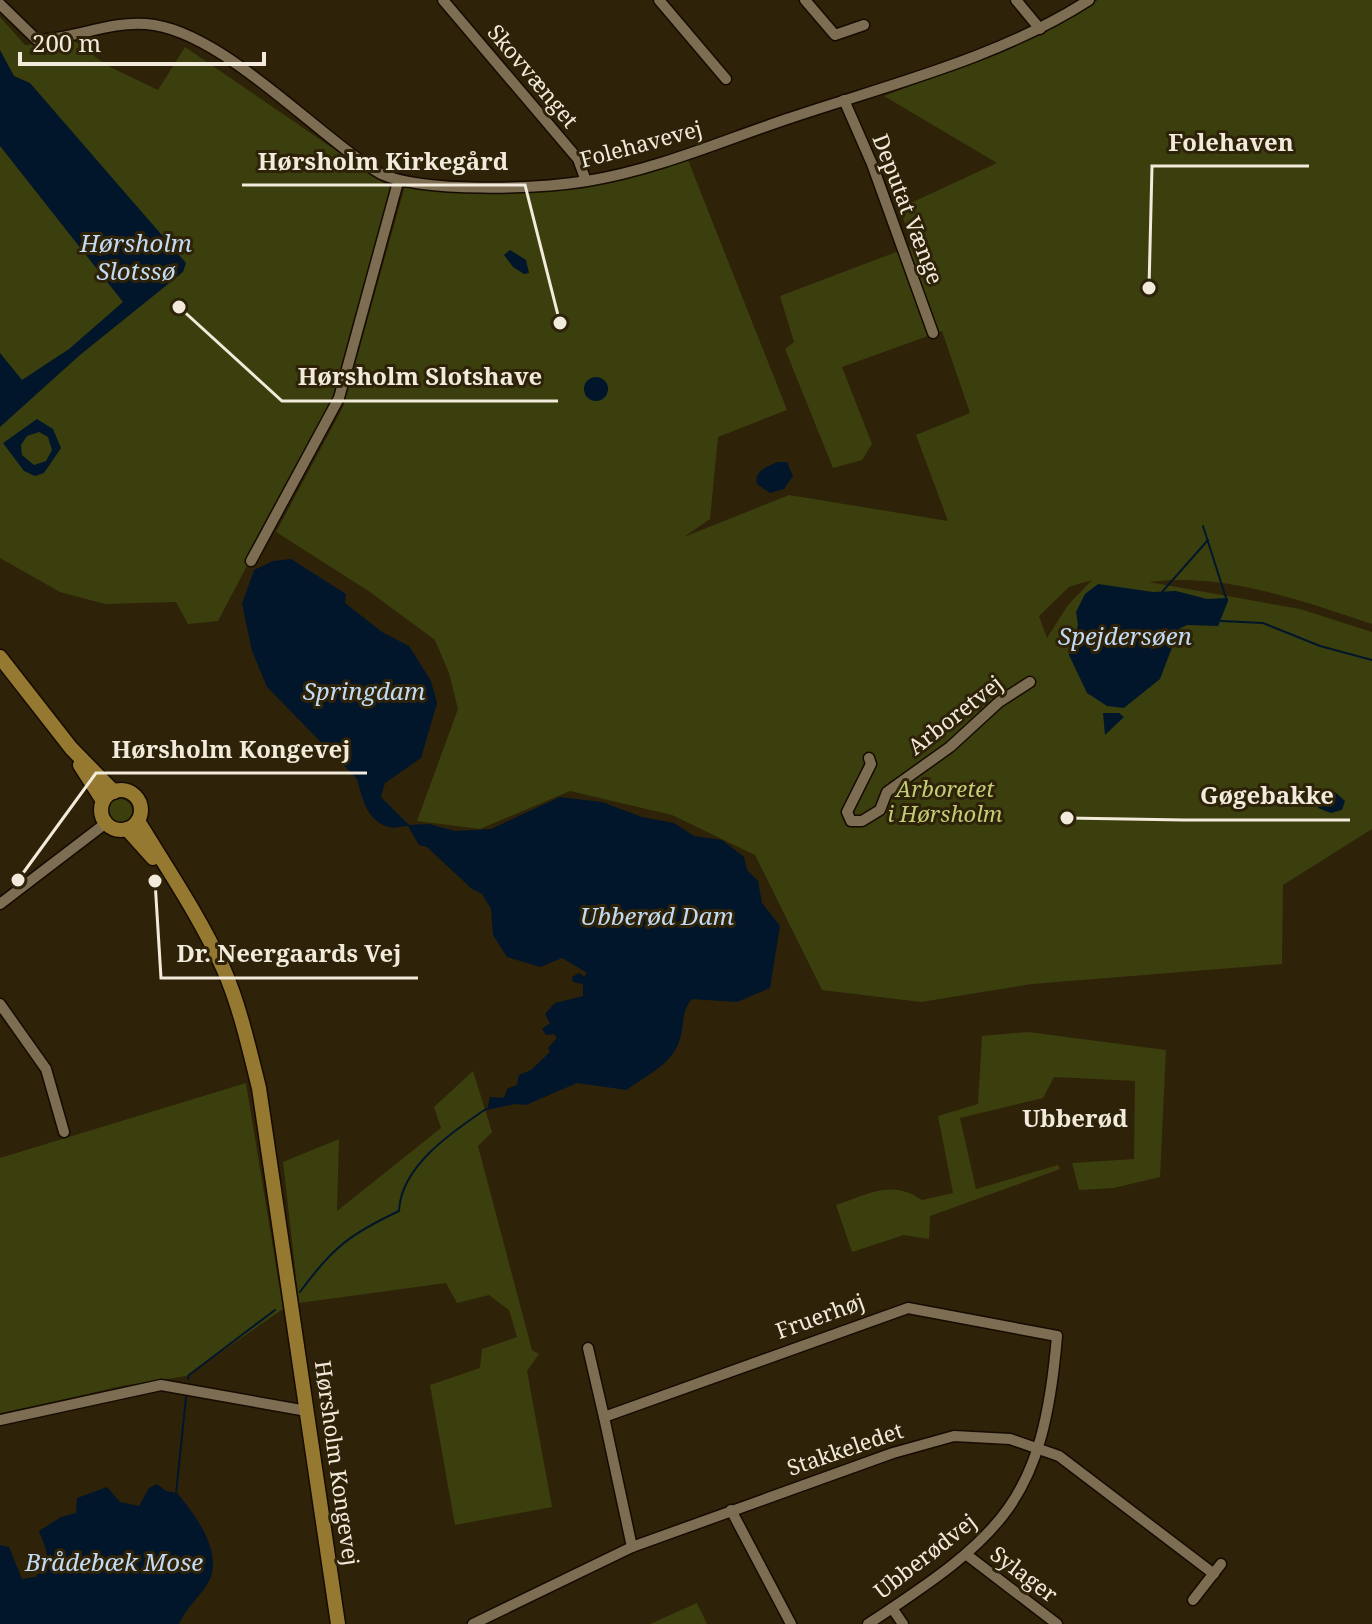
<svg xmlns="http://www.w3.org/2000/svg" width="1372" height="1624" font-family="'Noto Serif',serif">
  <rect width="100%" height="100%" fill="#2e2209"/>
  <!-- green -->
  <g fill="#3b3f0d" fill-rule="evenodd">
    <path d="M1098,0h274v624c-69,-23 -149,-52 -223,-42l151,27 72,23v197l-89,56 -1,79 -250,20 -111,18 -99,-12 -67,-135 -83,-40 -102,-24 -90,38 -63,-8 41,-112 -9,-36 -14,-33 -65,-48 -94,-60 67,-125 62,-221 58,4 118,-1 107,-29 99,250 -69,27 -8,82 -26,18 105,-42 159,26 -32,-86 54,-22 -28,-82 -100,36 30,77 -10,16 -29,8 -48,-119 9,-7 -14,-46 132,-50 -12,-38 97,-45 -113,-67 130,-49zM1092,580l-24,25 -21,33 -8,-22 30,-29z"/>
    <polygon points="0,17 25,45 75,41 106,65 158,90 185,47 391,188 331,406 218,621 188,624 176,602 105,604 60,592 0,558"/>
    <circle cx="120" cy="811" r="12"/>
    <path d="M1028,1032l138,18 -6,127 -46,11 -35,2 -7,-27 62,-4 1,-78 -81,-4 -11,21 -83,20 16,71 82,-24 2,4 -130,47 -1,23 -25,-4 -52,17 -16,-47c32,-11 56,-26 86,-5l31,-7 -15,-77 40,-12 4,-68z"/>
    <polygon points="473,1071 492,1132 478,1146 532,1350 539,1354 527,1371 552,1507 455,1525 430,1385 480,1368 482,1349 517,1337 509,1310 489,1295 457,1303 446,1283 299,1303 283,1162 339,1139 337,1211 441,1128 434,1107"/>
    <polygon points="246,1083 283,1309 186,1376 122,1386 0,1414 0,1158"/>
    <polygon points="697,1603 707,1624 650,1624"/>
  </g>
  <!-- water -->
  <g fill="#01162a" fill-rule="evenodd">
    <polygon points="0,50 14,76 30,83 186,263 183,272 80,355 0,427 0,353 22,380 69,349 123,302 0,146"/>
    <polygon points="510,250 526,260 529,273 524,274 513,267 504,255"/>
    <circle cx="596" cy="389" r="12"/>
    <path d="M37,419l16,10 8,19 -17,25 -9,3 -11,-5 -21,-28zM39,432l9,5 4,13 -6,11 -12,4 -12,-10 -1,-10 6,-9z"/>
    <path d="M778,462h9l6,14 -9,13 -14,4 -13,-9c-3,-14 10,-17 21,-22z"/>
    <path d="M291,559l55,35 -1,9 37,29 27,14 22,35 6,22 -16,55 -36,25 -4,14 28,28 20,-1 26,7 36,-2 69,-32 42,5 40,15 32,6 20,13 28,4 22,17 3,13 11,11 4,22 18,23 -10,62 -33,14 -45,-3c-12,14 -7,28 -13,43 -10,25 -33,33 -52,48l-50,-7 -51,22 -11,-1 -28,6 3,-13 14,1 3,-9 10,-4 2,-10 12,-5 19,-18 -2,-4 9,-10 -3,-4 -8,1 -4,-6 8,-6 -5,-9 10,-11 28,-7v-12l-10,-2 -1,-5 7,-4 6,4 1,-5 -24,-14 -22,9 -33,-10 -14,-22 -2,-26 -9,-15 -10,-5 -45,-42 -8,-2 -11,-19c-7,0 -12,3 -19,1 -23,-6 -27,-31 -32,-48l-90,-92 -15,-36 -10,-47 12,-34 19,-9z"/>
    <polygon points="1098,584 1153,592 1176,591 1207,599 1228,598 1228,601 1218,626 1187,625 1179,629 1160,679 1124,708 1107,706 1087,693 1069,655 1078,625 1076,612 1085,594"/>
    <polygon points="1103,713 1119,713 1124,717 1105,735"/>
    <polygon points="1335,792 1345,801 1342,810 1331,813 1318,808 1319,800"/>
    <path d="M157,1484l9,7 11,2c18,21 48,61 31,90 -8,14 -20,22 -29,41h-179v-79l9,2 13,32 13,-2c20,-18 10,-28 4,-46l22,-14 15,-4 1,-15 30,-11 13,15 19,4 10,-18z"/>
  </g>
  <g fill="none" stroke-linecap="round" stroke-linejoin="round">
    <!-- stream -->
    <g stroke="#01162a" stroke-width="2">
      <polyline points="1203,526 1226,598"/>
      <polyline points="1162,592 1208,540"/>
      <polyline points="1221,621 1263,623 1320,646 1372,660"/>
      <path d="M300,1292c32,-44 50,-58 99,-81 2,-45 53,-79 87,-102"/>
      <polyline points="188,1379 189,1375 275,1310"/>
      <polyline points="176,1494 186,1397"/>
    </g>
    <defs>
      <g id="minor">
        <polyline points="443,0 578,159 586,181"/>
        <polyline points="659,0 726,79"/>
        <polyline points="805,0 835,35 864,25"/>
        <polyline points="1016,0 1040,29"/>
        <path d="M0,4l37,36c37,-1 72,-19 109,-16 75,5 170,112 235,150 44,19 157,15 206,7 69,-11 137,-41 203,-63 101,-34 209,-60 299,-118"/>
        <polyline points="844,100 872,164 933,333"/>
        <polyline points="251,561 339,398 398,182"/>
        <polyline points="869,758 871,764 847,812 851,821 862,821 880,810 887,792 950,747 999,702 1030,682"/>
        <polyline points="0,904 106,823"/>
        <polyline points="0,1004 46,1069 64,1132"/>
        <polyline points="588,1348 604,1417"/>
        <polyline points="0,1420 161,1385 307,1411"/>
        <polyline points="731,1510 791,1624"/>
        <path d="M632,1547l-28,-130 304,-109 149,28c-14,166 -54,199 -189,288"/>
        <polyline points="967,1555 1057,1624"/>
        <polyline points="1193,1600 1221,1564"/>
        <polyline points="892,1608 903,1624"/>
        <polyline points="473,1624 632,1547 893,1453 954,1436 1010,1439 1059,1456 1214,1574"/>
      </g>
      <g id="major">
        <polyline points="0,657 71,748 114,792"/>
        <polyline points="80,765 103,801"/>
        <circle cx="121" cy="810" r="20"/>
        <path d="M138,821c30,49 62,96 86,149 16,37 25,78 35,118l79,536"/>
        <polyline points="127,829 153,858"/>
      </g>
    </defs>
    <!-- minor casing -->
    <use href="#minor" stroke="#160b00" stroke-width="13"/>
    <!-- major casing -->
    <use href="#major" stroke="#160b00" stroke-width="17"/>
    <!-- minor -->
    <use href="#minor" stroke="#7c6d53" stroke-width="10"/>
    <!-- major -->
    <use href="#major" stroke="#957930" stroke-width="14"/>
  </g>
  <g text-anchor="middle" stroke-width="6" stroke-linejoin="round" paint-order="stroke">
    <!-- street labels -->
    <g font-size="22" fill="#f2eadb" stroke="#2e2209">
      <text transform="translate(533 76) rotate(50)" y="8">Skovvænget</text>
      <text transform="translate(641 144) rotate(-15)" y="8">Folehavevej</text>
      <text transform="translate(908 209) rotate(69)" y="8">Deputat Vænge</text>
      <text transform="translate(955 715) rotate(-38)" y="8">Arboretvej</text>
      <text transform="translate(820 1316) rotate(-20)" y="8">Fruerhøj</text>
      <text transform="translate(845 1449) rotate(-19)" y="8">Stakkeledet</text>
      <text transform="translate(337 1463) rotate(82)" y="8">Hørsholm Kongevej</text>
      <text transform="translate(925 1556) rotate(-38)" y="8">Ubberødvej</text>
      <text transform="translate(1024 1574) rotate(37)" y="8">Sylager</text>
    </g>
    <!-- park labels -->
    <g font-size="22" font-style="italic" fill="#c4cd75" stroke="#2e2209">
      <text x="945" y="797">Arboretet<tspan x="945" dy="25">i Hørsholm</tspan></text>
    </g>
    <!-- water labels -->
    <g font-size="24" font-style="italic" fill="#c1dbf5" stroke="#2e2209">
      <text x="136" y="252">Hørsholm<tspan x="136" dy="28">Slotssø</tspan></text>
      <text x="1125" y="645">Spejdersøen</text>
      <text x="364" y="700">Springdam</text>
      <text x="657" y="925">Ubberød Dam</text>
      <text x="114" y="1571">Brådebæk Mose</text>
    </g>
    <!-- neighbourhood labels -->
    <g font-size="24" font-weight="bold" fill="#f2eadb" stroke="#2e2209">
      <text x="1075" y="1127">Ubberød</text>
    </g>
  </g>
  <!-- callouts -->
  <path fill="none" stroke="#f2eadb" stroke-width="3" d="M1149 288L1152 166H1309M560 323L525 185H242M179 307L282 401H558M18 880L96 773H367M1067 818L1184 820H1350M155 881L161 978H418"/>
  <g fill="#f2eadb" stroke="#2e2209" stroke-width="3">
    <circle cx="1149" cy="288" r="8"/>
    <circle cx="560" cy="323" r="8"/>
    <circle cx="179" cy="307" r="8"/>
    <circle cx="18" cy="880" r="8"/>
    <circle cx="1067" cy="818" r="8"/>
    <circle cx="155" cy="881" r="8"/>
  </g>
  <g font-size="24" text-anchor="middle" font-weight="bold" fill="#f2eadb" stroke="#2e2209" stroke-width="6" stroke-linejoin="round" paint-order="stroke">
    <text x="1231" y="151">Folehaven</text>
    <text x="383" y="170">Hørsholm Kirkegård</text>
    <text x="420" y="385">Hørsholm Slotshave</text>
    <text x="231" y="758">Hørsholm Kongevej</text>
    <text x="1267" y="804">Gøgebakke</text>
    <text x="289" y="962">Dr. Neergaards Vej</text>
  </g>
  <!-- scale -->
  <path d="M20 52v12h244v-12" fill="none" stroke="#f2eadb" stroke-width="4"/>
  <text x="32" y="52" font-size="24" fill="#f2eadb" stroke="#2e2209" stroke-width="6" paint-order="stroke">200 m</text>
</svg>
